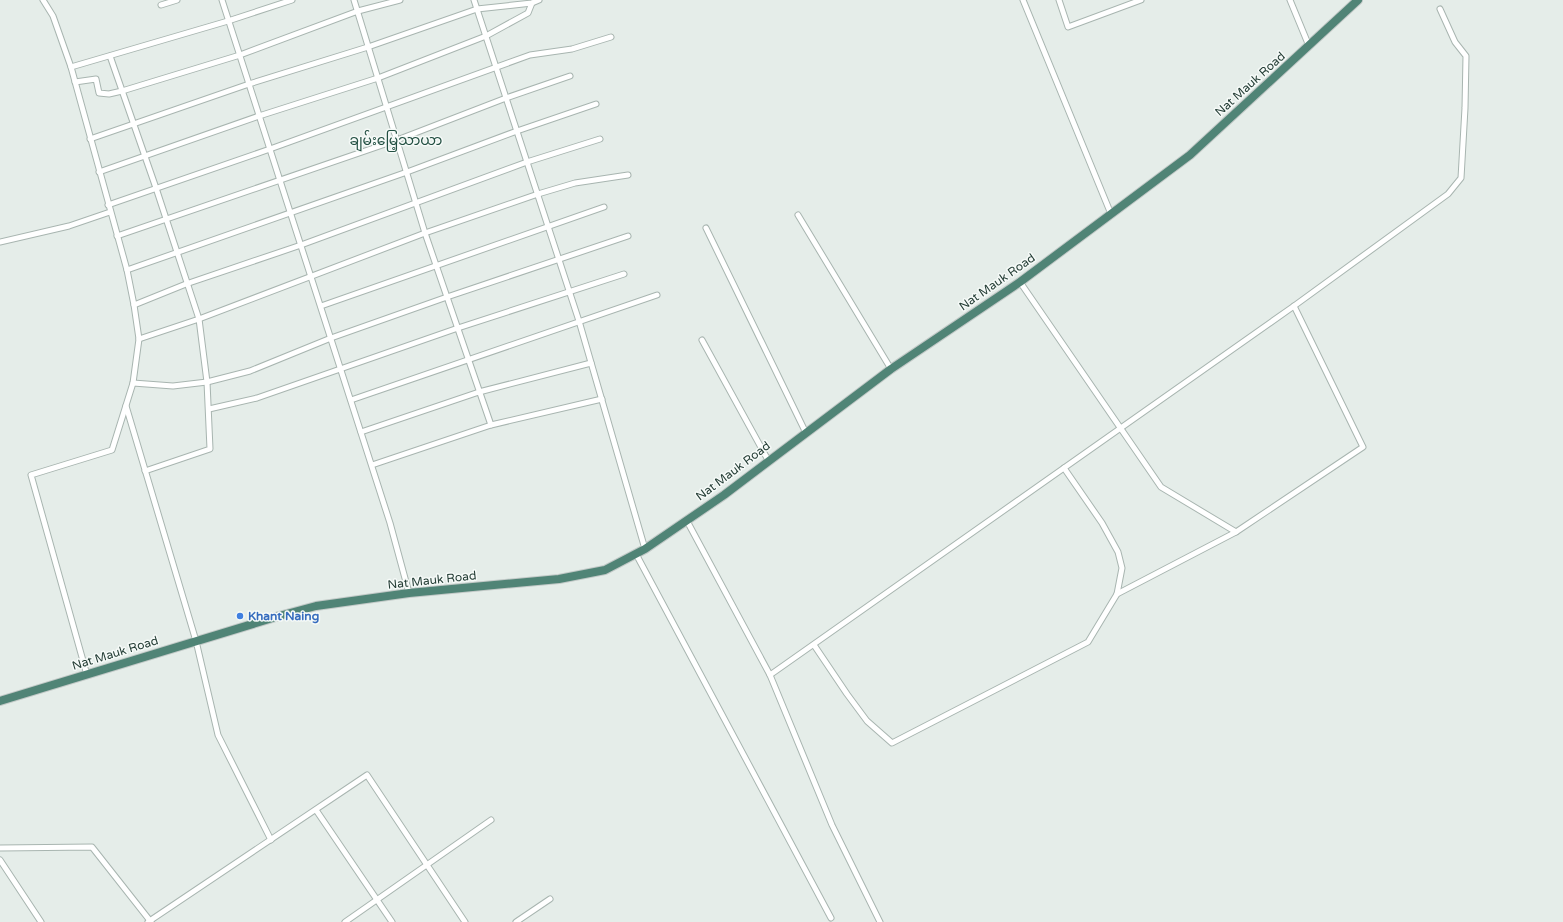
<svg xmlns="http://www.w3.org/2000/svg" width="1563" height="922" font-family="'Varela Round','Noto Sans Myanmar',sans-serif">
  <rect width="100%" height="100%" fill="#e5ede9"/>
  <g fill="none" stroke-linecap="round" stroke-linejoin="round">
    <defs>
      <g id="minor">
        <polyline points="43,0 53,16 71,67 127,270 134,305 139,339 133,383 112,450 31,475 87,675"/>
        <polyline points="222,0 390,523 409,593"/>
        <polyline points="354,0 425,233 491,425"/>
        <polyline points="474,0 579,321 645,549"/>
        <polyline points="1023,0 1111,214"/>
        <polyline points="1059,0 1068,27 1141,0"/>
        <polyline points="1290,0 1309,46"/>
        <polyline points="161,5 177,0"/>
        <polyline points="110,56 156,188 199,319 207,382 210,449 145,471"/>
        <polyline points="71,67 228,21 292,0"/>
        <polyline points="75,82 96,79 99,93 109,94 122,91 240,55 358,11 400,0"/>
        <polyline points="90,139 249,84 368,47 477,9 532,3 539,0"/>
        <polyline points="99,172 259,116 378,78 486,36 528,13 532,3"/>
        <polyline points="108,205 270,149 530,55 572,49 611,37"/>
        <polyline points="798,215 891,369"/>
        <polyline points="706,228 806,433"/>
        <polyline points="117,236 397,140 506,98 570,76"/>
        <polyline points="0,242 69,226 110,212"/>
        <polyline points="127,270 407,172 517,131 596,104"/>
        <polyline points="1020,282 1161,487 1236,532 1363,447 1294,306"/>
        <polyline points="134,305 186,284 301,245 527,162 600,139"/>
        <polyline points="321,306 604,207"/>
        <polyline points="139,339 199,319 425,233 538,194 575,183 628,175"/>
        <polyline points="702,340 768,460"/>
        <polyline points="133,383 173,386 207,382 250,371 331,338 447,297 628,236"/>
        <polyline points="351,400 657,295"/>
        <polyline points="126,406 196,641 218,735 271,840"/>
        <polyline points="209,409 257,398 458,328 624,274"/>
        <polyline points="361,432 479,392 591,363"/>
        <polyline points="372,465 491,425 602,399"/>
        <polyline points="687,521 770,675 832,825 880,922"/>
        <polyline points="636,554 831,918"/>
        <polyline points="1117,594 1236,532"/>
        <polyline points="814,645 847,694 867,721 892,743 1088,642 1117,594 1122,568 1118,552 1102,523 1064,468"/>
        <polyline points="770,675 1294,306 1448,194 1461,178 1465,108 1466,56 1455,42 1440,9"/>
        <polyline points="316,810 392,922"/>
        <polyline points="0,848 92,847 151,922"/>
        <polyline points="0,860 41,922"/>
        <polyline points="148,922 367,775 465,922"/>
        <polyline points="345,922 491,820"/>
        <polyline points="516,922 550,899"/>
      </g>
      <polyline id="trunk" points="0,701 279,616 316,606 409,593 559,579 605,570 645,549 724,495 891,369 1020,282 1190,155 1358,0"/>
    </defs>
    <!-- minor casing -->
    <use href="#minor" stroke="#a8b5b0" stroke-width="7"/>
    <!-- trunk casing -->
    <use href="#trunk" stroke="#c2c9c7" stroke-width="10"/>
    <!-- minor -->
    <use href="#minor" stroke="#fff" stroke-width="5"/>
    <!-- trunk -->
    <use href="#trunk" stroke="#508476" stroke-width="8"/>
  </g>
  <!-- markers -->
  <circle fill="#3f7fe0" stroke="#f6faf8" stroke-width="1.5" cx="240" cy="616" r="4"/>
  <g text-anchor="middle" stroke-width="3" stroke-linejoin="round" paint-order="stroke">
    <!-- street labels -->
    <g font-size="12" fill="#253e36" stroke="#f6faf8">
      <text transform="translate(1250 84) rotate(-42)" y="4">Nat Mauk Road</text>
      <text transform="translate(997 282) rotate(-35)" y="4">Nat Mauk Road</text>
      <text transform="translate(733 471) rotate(-37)" y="4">Nat Mauk Road</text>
      <text transform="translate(432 580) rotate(-6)" y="4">Nat Mauk Road</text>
      <text transform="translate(115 653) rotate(-17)" y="4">Nat Mauk Road</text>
    </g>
    <!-- shop labels -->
    <g font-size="12" font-weight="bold" fill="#366cbe" stroke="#f6faf8" text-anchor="start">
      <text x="248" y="620">Khant Naing</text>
    </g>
    <!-- quarter labels -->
    <g font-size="14" fill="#224f42" stroke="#f6faf8">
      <text x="396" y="145">ချမ်းမြေ့သာယာ</text>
    </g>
  </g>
</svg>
